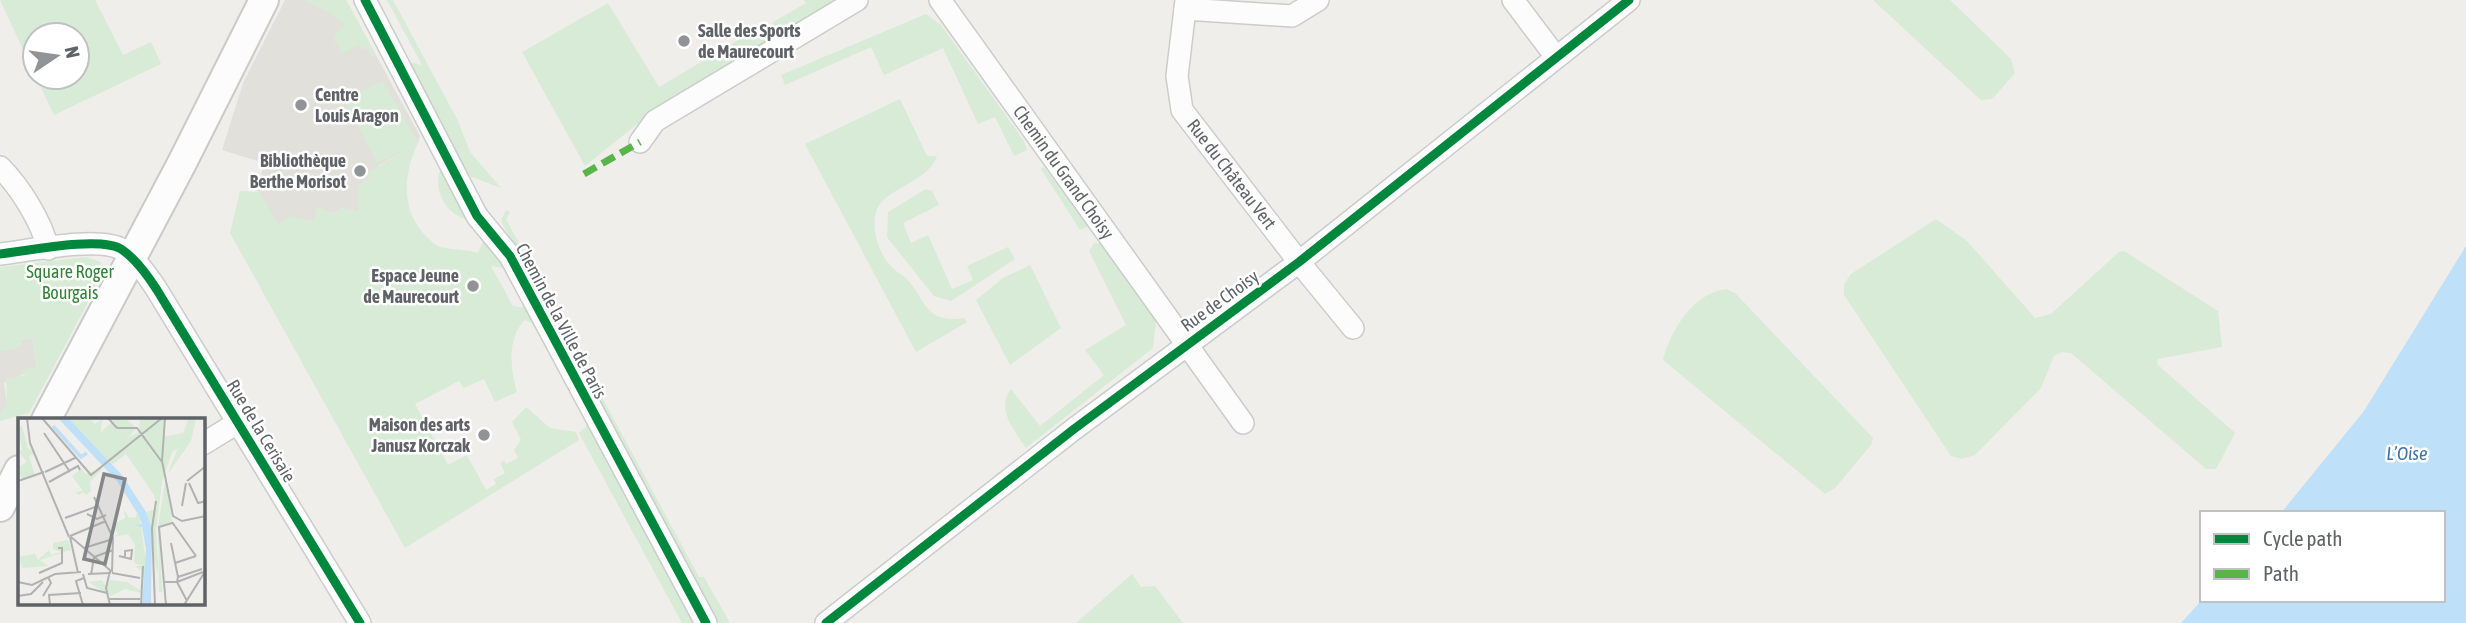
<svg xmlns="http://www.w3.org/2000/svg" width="2466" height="623" font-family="'Asap Condensed',sans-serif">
  <rect width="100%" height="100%" fill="#efeeea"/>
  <!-- education -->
  <g fill="#e2e0da">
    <polygon points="285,0 346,0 420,136 418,143 379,165 370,178 358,185 358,212 343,208 315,222 291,217 278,225 257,191 264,163 222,150 243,83"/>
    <polygon points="32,338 37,368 4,383 7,404 0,414 0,351 21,346 20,340"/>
  </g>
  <!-- green -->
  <g fill="#d8ebd6">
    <polygon points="0,0 95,0 123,55 151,42 161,64 54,115 36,77 77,77 77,35 35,35 35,75"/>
    <polygon points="304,0 346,0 376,55 373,58 368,48 362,50 358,45 344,53 334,41 334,35 345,25 328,12"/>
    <polygon points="387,0 393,0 458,121 470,152 501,188 467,175 428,110 431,103 408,62 422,65"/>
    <polygon points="804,0 847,0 636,125 585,166 522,52 608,3 659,87 762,26 767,33 773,22 806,3"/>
    <polygon points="1873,0 1950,0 2011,59 2015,73 1992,99 1981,100"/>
    <polygon points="926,14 941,25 1024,141 1027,150 1014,156 995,117 978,124 943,48 884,75 871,47 785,85 781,75"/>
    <path d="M383,81l35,62c-15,31 -18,69 10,95 3,3 8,8 13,9 11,3 26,2 37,6l9,-21 25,37 -21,-3 22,40 20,3 5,17 -13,-6c-18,17 -15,49 -8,72l-22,10 -11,-23 -20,9 -5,-7 -44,23 33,61 19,-10 19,35 10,-6 -2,-5 11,-6 -5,-11 4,-1 2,3 12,-6 -4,-8 7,-10 -9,-18 14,-15 24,21 26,4 3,8 -174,108 -175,-315 10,-42 20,1 18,33 13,-9 23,6 4,-16 12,7 14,-5 14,4v-27l12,-7 -3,-5 47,-28 -37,18 -32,-62z"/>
    <path d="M900,99l27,57h10c-10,27 -51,32 -60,53 -7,20 2,47 17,60 4,4 9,6 13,10 20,23 18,45 57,39l3,4 -51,30 -111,-208z"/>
    <polygon points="1044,167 1087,225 1087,227 1080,230 1041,169"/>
    <path d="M441,168l26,50 -2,1c-20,-6 -33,-31 -24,-51z"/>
    <polygon points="926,189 932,191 939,205 903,223 911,243 928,235 952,289 973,280 967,266 1008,247 1015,259 951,301 934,296 887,237 888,212"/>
    <polygon points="506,210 510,212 506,219 699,577 704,577 730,623 715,623 506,231 501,220"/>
    <polygon points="1936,219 1967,241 2035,318 2051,314 2119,252 2124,251 2218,311 2222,347 2158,359 2157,364 2235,433 2216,469 2206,469 2071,353 2062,352 2054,356 2041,388 1975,455 1962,459 1951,456 1844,295 1844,284 1851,274"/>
    <path d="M1094,243h6l56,77 -3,28 -127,100c-11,-16 -31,-40 -15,-59l29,37 64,-51 -19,-25 41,-25 -37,-74z"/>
    <polygon points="86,257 101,262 103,274 29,413 0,421 0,414 7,404 6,379 25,375 24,370 37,367 32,338 20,340 21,346 0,351 0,267"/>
    <polygon points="1030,265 1061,328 1010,365 976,300 1003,278"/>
    <path d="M1726,289l9,4 138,145 -2,7 -36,43 -10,6 -162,-134c7,-30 31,-67 63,-71z"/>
    <polygon points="585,412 700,623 682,623 579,433 586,427"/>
    <polygon points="1132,574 1141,587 1155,586 1183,623 1076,623"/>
  </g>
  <!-- water -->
  <polygon fill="#bfe0f9" points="2466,246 2466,623 2181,623 2202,600 2443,600 2443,513 2281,513 2364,411"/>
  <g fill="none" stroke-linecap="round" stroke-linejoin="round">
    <defs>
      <g id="street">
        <polyline points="365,0 477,216 510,256 706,623"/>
        <path id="s1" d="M940,0l303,423"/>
        <path id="s2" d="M1186,0l-9,76 5,34 117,152 54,66"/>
        <polyline points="1513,0 1556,57"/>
        <polyline points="1185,9 1292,16 1318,0"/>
        <polyline points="640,142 655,121 857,0"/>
        <path d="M0,167c20,20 42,55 48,82"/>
        <path d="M0,254c27,-3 99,-18 121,-5 14,9 27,27 36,41l203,333"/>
        <polyline points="203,444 237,423"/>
        <polyline points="826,623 1074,429 1299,262 1629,0"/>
      </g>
      <g id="secondary">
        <polyline points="46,420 182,163 264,0"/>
        <polyline points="0,507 19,470"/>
      </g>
    </defs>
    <!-- street casing -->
    <use href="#street" stroke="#cbcccc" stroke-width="24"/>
    <!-- secondary casing -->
    <use href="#secondary" stroke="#cacacb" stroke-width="32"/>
    <!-- street -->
    <use href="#street" stroke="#fdfcfc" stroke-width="21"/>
    <!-- secondary -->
    <use href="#secondary" stroke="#fdfcfc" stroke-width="28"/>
    <!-- quiet -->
    <polyline stroke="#58b549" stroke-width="7" stroke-dasharray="14 7" stroke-linecap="butt" points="584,174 640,142"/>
    <defs>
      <g id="cycleway">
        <polyline points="365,0 477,216 510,256 706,623"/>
        <path d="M0,254c27,-3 99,-18 121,-5 14,9 27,27 36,41l203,333"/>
        <polyline points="826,623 1074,429 1299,262 1629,0"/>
      </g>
    </defs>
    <!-- cycleway casing -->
    <use href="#cycleway" stroke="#fff" stroke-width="13"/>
    <!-- cycleway -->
    <use href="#cycleway" stroke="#00873e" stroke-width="9"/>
  </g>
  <!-- markers -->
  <g fill="#919496" stroke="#fff" stroke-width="2.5">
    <circle cx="684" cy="41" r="7"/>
    <circle cx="301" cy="105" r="7"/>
    <circle cx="360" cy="171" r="7"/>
    <circle cx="473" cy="286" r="7"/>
    <circle cx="484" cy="435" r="7"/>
  </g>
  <g text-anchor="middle" stroke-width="5" stroke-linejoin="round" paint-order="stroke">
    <!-- poi labels -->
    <g font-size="18" font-weight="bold" fill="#5f6368" stroke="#fff" text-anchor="end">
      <text x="698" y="37" text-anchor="start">Salle des Sports<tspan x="698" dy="21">de Maurecourt</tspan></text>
      <text x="315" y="101" text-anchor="start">Centre<tspan x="315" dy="21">Louis Aragon</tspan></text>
      <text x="346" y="167">Bibliothèque<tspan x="346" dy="21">Berthe Morisot</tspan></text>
      <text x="459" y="282">Espace Jeune<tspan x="459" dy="21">de Maurecourt</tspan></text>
      <text x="470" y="431">Maison des arts<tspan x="470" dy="21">Janusz Korczak</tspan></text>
    </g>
    <!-- street labels -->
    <g font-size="18" fill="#5f6368" stroke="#fff">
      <text dy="6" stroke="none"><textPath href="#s1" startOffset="212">Chemin du Grand Choisy</textPath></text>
      <text dy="6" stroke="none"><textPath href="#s2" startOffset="192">Rue du Château Vert</textPath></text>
      <text transform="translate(1220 301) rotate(-36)" y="6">Rue de Choisy</text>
      <text transform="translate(561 321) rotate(62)" y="6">Chemin de la Ville de Paris</text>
      <text transform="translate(261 431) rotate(59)" y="6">Rue de la Cerisaie</text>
    </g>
    <!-- park labels -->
    <g font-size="18" fill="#348238" stroke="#fff">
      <text x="70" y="278">Square Roger<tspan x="70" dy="21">Bourgais</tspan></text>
    </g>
    <!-- water labels -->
    <g font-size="19" font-style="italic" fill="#4174aa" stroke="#fff">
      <text x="2407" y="460">L’Oise</text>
    </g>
  </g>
  <!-- overview -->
  <g transform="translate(18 418)">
    <rect width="187" height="187" fill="#efeeea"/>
    <path d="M50,0h21l6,6 7,-5 -1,13 -10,10 25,-24h9l11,10 -8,10 11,-6 1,-14h25l-2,19 20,-4 6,-15h7l-5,23 -24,34 11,-27 -6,4 -10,30 -6,49 2,34 -3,38 2,-30 -11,-61 11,-4 -3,-13 -28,-41 -13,10 -23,-21zM4,8l6,22 7,5 -6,3 6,20 -13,4 -4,-13 9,-5 -9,-11 4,-1 -4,-22zM85,50l-13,14 1,9 -5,4 -3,-3 -4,3 -4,-3 8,-1 -11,-15 9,-7 5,5zM148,58l6,45 -13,6 3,65h-3l-1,-66zM106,91l5,9 7,-1 1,-5 3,7 6,44 -5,30 -16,-4 -14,7 -23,-14 14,-2 4,7 4,-7 17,2 13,8 2,-19 -7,-5h8l-9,-3 1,-18 -7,-11 -15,3 5,-3 -5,-9 12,-7zM50,122l3,10 -31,10 8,6 -25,2 -5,-11 17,-3 3,6 11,-10 2,5 11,-3 -9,-3v-6z" fill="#d8ebd6"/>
    <path d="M40,0h10l54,57 24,37 6,18 -1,75h-9l4,-56 -4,-22h-2l-4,-2 6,-1 -4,-10 -21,-33z" fill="#bfe0f9"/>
    <path fill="none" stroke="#bfe0f9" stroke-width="3.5" d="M35,8l28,31 6,-4"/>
    <path fill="none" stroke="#b1b2b2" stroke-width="2" d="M9,0l3,25 39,94M24,0l49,57 71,-57M90,0l9,10h20l25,34M147,0l-3,43 11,55 9,5 24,-5M26,15l26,39M27,54l30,-14M0,63l26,-9M169,63l19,-15M31,64l29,-16 2,4M171,65l9,20 8,-2M76,79l19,41 -1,34M164,88l4,-23M69,96l10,5 9,-4M47,100l33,-12M154,104l24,34M52,118l36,-15M52,119l8,36M53,119l40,34M66,130l29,-9M101,138l12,3 1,-9 -7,1v6M157,145l21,-7M92,153l-4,17 4,17M21,155l23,-10v-15h-4M94,155l28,5M65,156l4,14 20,5M70,156l23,-1M73,157l3,-18 19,-7M160,159l24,-8M0,164l14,3 23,-11 26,-2M145,164h14l1,-5 -7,-34M159,164l26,-10M159,164l10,19M0,178l13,-2 12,-12M25,178l8,-13 -3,-6M91,181h31M32,187l-1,-10 32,-2M65,187l-7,-24 8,-3M123,187l2,-39M137,187l-3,-77 4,-27M148,187l-7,-78 13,-4M166,187l22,-35"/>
    <path fill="#84888a" fill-opacity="0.15" stroke="#84888a" stroke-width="3.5" d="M86,56l21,5 -20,85 -21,-5z"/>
    <rect width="187" height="187" fill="none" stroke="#5f6368" stroke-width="3.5"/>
  </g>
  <!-- legend -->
  <rect x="2200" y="511" width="245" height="91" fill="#ffffff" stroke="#bfc1c3" stroke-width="2"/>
  <rect x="2214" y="534" width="35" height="10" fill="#00873e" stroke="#bfc1c3" stroke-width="2"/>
  <text x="2263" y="546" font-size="21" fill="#5f6368">Cycle path</text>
  <rect x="2214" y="569" width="35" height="10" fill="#58b549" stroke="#bfc1c3" stroke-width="2"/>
  <text x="2263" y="581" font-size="21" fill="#5f6368">Path</text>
  <!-- north arrow -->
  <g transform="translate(56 56) rotate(77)"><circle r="33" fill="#ffffff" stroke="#bfc1c3" stroke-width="2"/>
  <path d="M0-5L12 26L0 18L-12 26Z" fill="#919496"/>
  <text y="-10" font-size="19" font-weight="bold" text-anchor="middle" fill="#5f6368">N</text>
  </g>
</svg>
